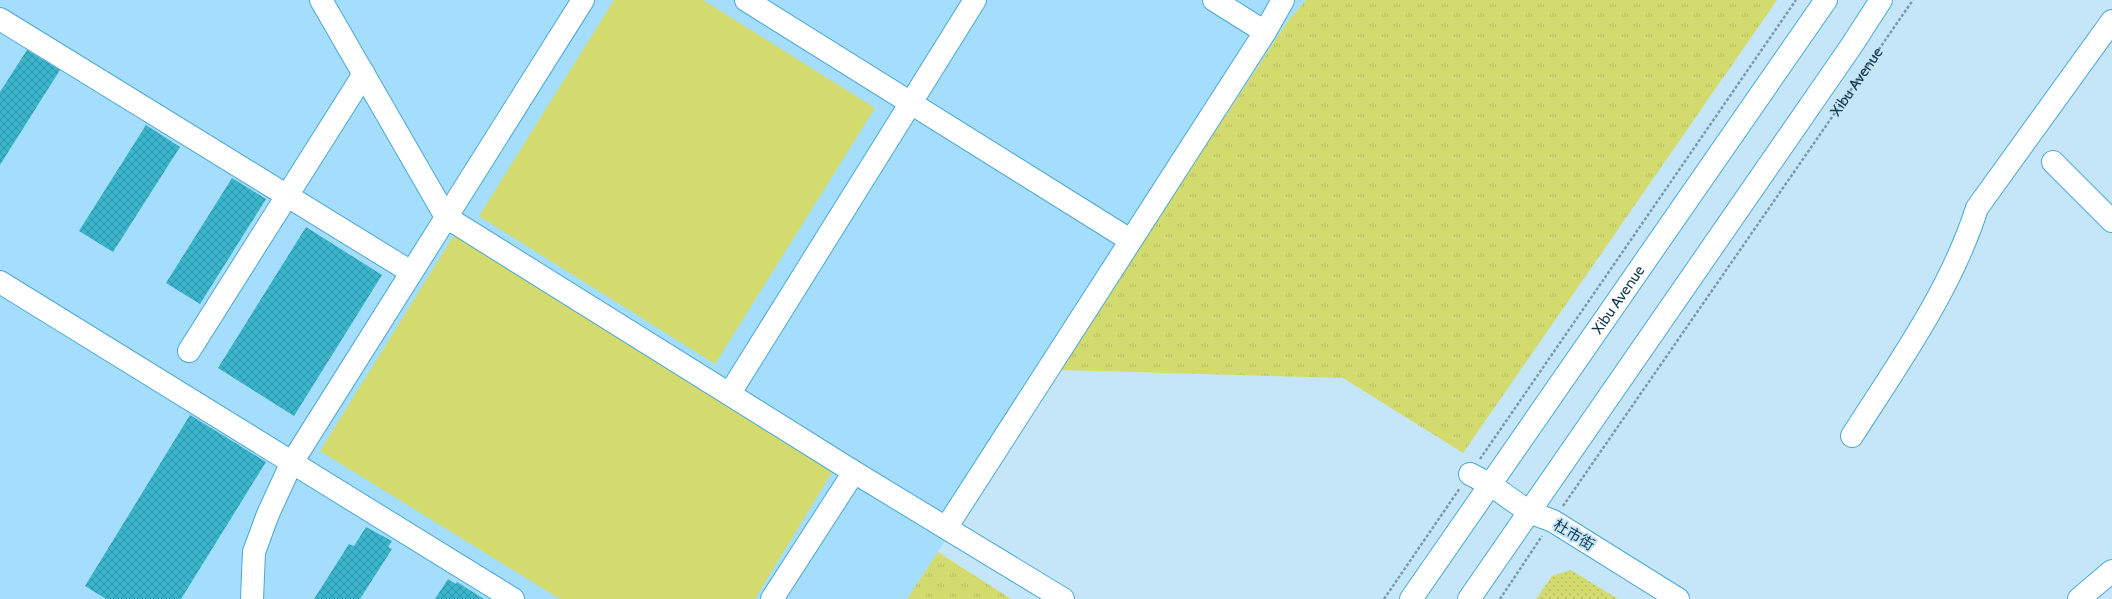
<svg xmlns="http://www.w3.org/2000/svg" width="2112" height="599" font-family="Cabin,'Noto Sans SC',sans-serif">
  <defs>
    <pattern id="grass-tufts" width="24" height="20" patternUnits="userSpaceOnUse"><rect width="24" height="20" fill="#d3db6f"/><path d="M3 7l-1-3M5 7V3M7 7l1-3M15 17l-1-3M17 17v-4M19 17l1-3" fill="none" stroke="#b4bd62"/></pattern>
    <pattern id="park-dots" width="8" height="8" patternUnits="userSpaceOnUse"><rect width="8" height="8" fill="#d3db6f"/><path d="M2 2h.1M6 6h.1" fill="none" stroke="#b4bd62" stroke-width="1.8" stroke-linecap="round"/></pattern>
    <pattern id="building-cross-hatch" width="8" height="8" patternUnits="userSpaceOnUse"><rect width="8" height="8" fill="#3bb5cc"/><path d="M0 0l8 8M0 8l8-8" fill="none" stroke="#3094a8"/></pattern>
  </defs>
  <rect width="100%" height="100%" fill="#c5e6f9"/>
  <!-- built -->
  <polygon fill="#a5ddfc" points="0,0 1306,0 1288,21 907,599 0,599"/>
  <!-- grass -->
  <g fill="url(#grass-tufts)">
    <polygon points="1306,0 1777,0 1463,453 1343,378 1058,370 1288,21"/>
    <polygon points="938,552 1011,599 907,599"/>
  </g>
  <!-- park -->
  <polygon fill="url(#park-dots)" points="1571,570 1618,599 1536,599 1552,576"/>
  <!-- pitch -->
  <g fill="#d3db6f">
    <polygon points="614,0 703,0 875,108 715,364 479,216"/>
    <polygon points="454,235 834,469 755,599 560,599 320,451"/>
  </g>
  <!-- building -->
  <g fill="url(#building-cross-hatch)">
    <polygon points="27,50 60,70 0,165 0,92"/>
    <polygon points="146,125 180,147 113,252 79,231"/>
    <polygon points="232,178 266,199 200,304 166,283"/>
    <polygon points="306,227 382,275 294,416 218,368"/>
    <polygon points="190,415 266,462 181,599 106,599 85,586"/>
    <polygon points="366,527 392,541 388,547 392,549 360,599 314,599 349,544 354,546"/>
    <polygon points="448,579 456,584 457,582 484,599 435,599"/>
  </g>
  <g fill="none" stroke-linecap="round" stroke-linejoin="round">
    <defs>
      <g id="minor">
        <polyline points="321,0 446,217 854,472 1063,599"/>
        <polyline points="746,0 1130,240"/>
        <polyline points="1214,0 1265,32 1283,0"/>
        <polyline points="0,19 411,272"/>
        <polyline points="2053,162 2112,221"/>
        <polyline points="0,282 513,599"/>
        <polyline points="189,351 364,74"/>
        <polyline points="730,393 975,0"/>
        <path d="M1852,436c46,-72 99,-146 125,-228l135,-187"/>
        <polyline points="1470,474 1491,485 1529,512 1553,521 1678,599"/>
        <polyline points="946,528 1265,32"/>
        <polyline points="252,599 254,552 268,514 291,464 583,0"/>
        <polyline points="772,599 854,472"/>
        <polyline points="2079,599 2112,571"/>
      </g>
      <g id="major">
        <path id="s2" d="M1411,599l415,-599"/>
        <polyline points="1469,599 1852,45 1881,0"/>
      </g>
    </defs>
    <!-- minor casing -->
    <use href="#minor" stroke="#4ca8d5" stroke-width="24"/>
    <!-- major casing -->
    <use href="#major" stroke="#4ca8d5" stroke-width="24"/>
    <!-- path -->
    <g stroke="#779bae" stroke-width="2.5" stroke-dasharray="3 2" stroke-linecap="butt">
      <polyline points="1480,459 1796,0"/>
      <path id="s1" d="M1563,506l350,-506"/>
      <polyline points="1384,599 1460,488"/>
      <polyline points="1500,599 1542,536"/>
    </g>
    <!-- minor -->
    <use href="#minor" stroke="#fff" stroke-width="22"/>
    <!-- major -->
    <use href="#major" stroke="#fff" stroke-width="22"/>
  </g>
  <g text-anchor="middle" stroke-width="4" stroke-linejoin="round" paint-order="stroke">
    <!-- street labels -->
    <g font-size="15" fill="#12394c" stroke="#c5e6f9">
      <text dy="5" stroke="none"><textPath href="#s1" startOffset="516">Xibu Avenue</textPath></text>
      <text dy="5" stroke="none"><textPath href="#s2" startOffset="364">Xibu Avenue</textPath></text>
      <text transform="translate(1574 535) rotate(31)" y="5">杜市街</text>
    </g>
  </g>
</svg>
